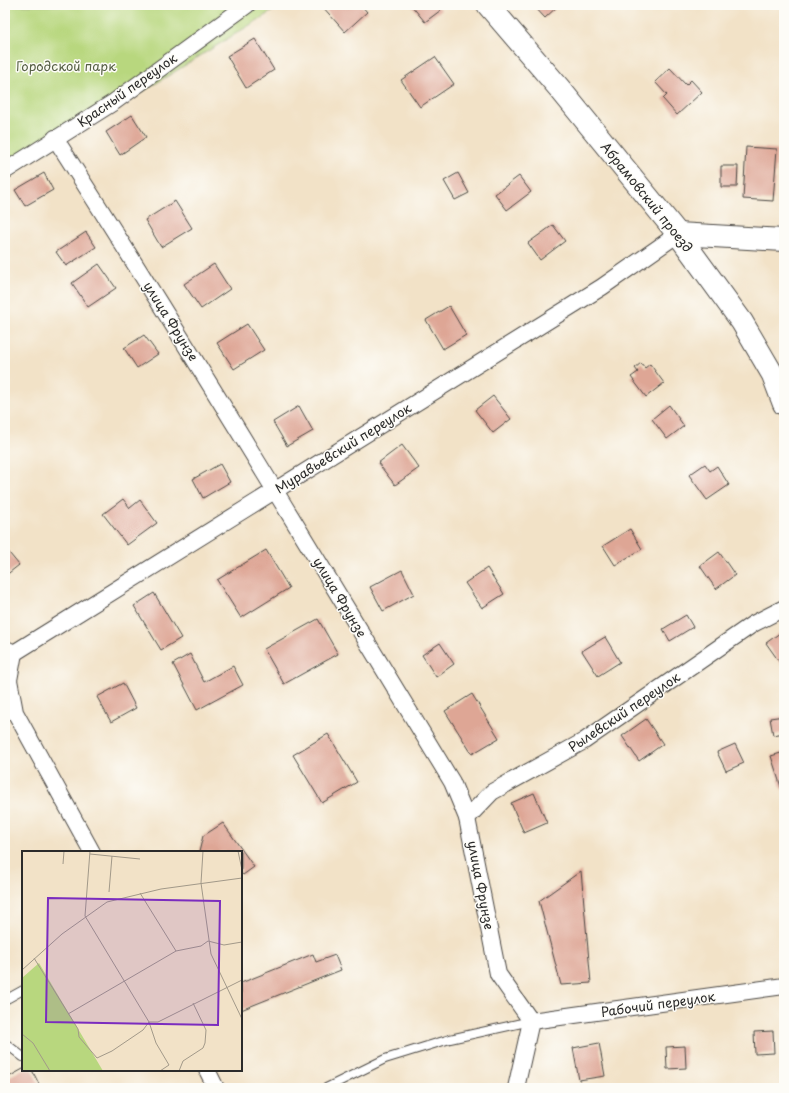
<svg xmlns="http://www.w3.org/2000/svg" width="789" height="1093" font-family="'Playpen Sans',sans-serif">
  <rect width="100%" height="100%" fill="#fdfcf7"/>
  <filter id="ink" filterUnits="userSpaceOnUse"><feTurbulence type="fractalNoise" baseFrequency=".025" numOctaves="2"/><feDisplacementMap in="SourceGraphic" scale="8" xChannelSelector="R" yChannelSelector="G"/><feConvolveMatrix kernelMatrix="1 2 1 2 8 2 1 2 1" color-interpolation-filters="sRGB"/></filter>
  <filter id="wash" filterUnits="userSpaceOnUse"><feTurbulence type="fractalNoise" baseFrequency=".012" numOctaves="4" result="noise"/><feDisplacementMap in="SourceGraphic" scale="16" xChannelSelector="R" yChannelSelector="G"/><feGaussianBlur stdDeviation="0.9" result="paint"/><feColorMatrix in="noise" values="0 0 0 0 0 0 0 0 0 0 0 0 0 0 0 0 0 1.4 0 .05"/><feComposite in="paint" operator="in"/></filter>
  <g filter="url(#wash)">
    <rect width="100%" height="100%" fill="#f2e2c7"/>
    <!-- green -->
    <polygon fill="#b8d77e" stroke="#728154" points="5,5 282,5 5,177"/>
    <g id="blocks">
      <!-- building -->
      <g fill="#dea695">
        <polygon points="323,5 361,5 367,12 345,32 322,6"/>
        <polygon points="411,5 437,5 441,10 425,22"/>
        <polygon points="533,5 559,5 545,18"/>
        <polygon points="255,39 274,70 246,88 227,56"/>
        <polygon points="435,57 454,84 420,107 401,80"/>
        <polygon points="670,68 686,85 691,80 702,92 677,115 663,99 667,95 655,82"/>
        <polygon points="132,115 146,137 120,155 106,132"/>
        <polygon points="746,147 777,149 773,201 743,199"/>
        <polygon points="721,166 738,166 737,187 721,187"/>
        <polygon points="44,173 53,190 25,206 15,190"/>
        <polygon points="458,173 469,193 455,200 444,181"/>
        <polygon points="519,176 531,192 507,210 495,194"/>
        <polygon points="175,201 192,228 161,247 145,220"/>
        <polygon points="553,225 565,241 540,260 528,243"/>
        <polygon points="86,232 96,247 66,266 56,252"/>
        <polygon points="99,264 116,288 88,307 72,283"/>
        <polygon points="214,264 230,289 201,309 184,284"/>
        <polygon points="449,306 466,335 443,349 426,320"/>
        <polygon points="247,324 264,350 234,369 217,343"/>
        <polygon points="144,335 158,354 137,368 124,348"/>
        <polygon points="641,363 645,368 650,364 664,383 646,397 631,377 638,372 635,368"/>
        <polygon points="493,396 511,419 493,433 475,410"/>
        <polygon points="669,405 684,426 667,439 652,419"/>
        <polygon points="299,406 313,431 287,446 273,422"/>
        <polygon points="402,445 419,468 395,485 378,463"/>
        <polygon points="220,464 230,482 203,498 193,479"/>
        <polygon points="705,464 710,471 717,466 729,485 707,500 689,475"/>
        <polygon points="123,499 130,508 140,500 157,523 127,545 103,514"/>
        <polygon points="630,529 642,549 615,565 603,546"/>
        <polygon points="5,548 19,565 5,576"/>
        <polygon points="266,550 289,588 241,618 217,580"/>
        <polygon points="719,552 735,575 716,589 700,566"/>
        <polygon points="487,568 504,594 482,608 465,583"/>
        <polygon points="402,570 414,594 383,611 370,587"/>
        <polygon points="154,593 181,638 161,650 134,606"/>
        <polygon points="686,615 693,627 670,641 663,629"/>
        <polygon points="318,619 338,654 284,684 264,649"/>
        <polygon points="784,630 784,666 783,667 766,643"/>
        <polygon points="605,637 620,662 598,676 582,651"/>
        <polygon points="440,643 454,664 436,677 422,655"/>
        <polygon points="190,654 204,682 233,666 243,685 197,710 173,664"/>
        <polygon points="123,683 136,708 111,722 97,697"/>
        <polygon points="472,694 499,738 472,754 445,711"/>
        <polygon points="784,716 784,733 773,735 770,718"/>
        <polygon points="646,719 663,744 639,761 622,736"/>
        <polygon points="328,734 357,782 322,803 293,755"/>
        <polygon points="735,744 744,763 726,771 717,752"/>
        <polygon points="784,752 784,789 782,790 771,756"/>
        <polygon points="534,793 547,823 524,833 511,803"/>
        <polygon points="223,823 254,867 243,875 241,873 241,852 199,852 203,836"/>
        <polygon points="581,871 591,983 561,985 539,901"/>
        <polygon points="313,954 316,962 335,955 341,970 241,1010 241,983"/>
        <polygon points="773,1031 774,1053 755,1054 754,1032"/>
        <polygon points="599,1043 605,1076 579,1080 573,1048"/>
        <polygon points="685,1046 686,1068 667,1069 666,1047"/>
        <polygon points="23,1069 32,1070 41,1088 5,1088 5,1079"/>
      </g>
    </g>
  </g>
  <g filter="url(#ink)">
    <use href="#blocks" fill-opacity="0" stroke="#494642" stroke-width="1"/>
    <g fill="none" stroke-linecap="round" stroke-linejoin="round">
      <defs>
        <g id="lane">
          <polyline points="5,1000 23,990"/>
          <polyline points="5,1043 23,1057"/>
          <polyline points="326,1088 385,1059 450,1039 531,1021"/>
        </g>
        <g id="street">
          <path d="M55,138c136,212 266,428 397,644l15,36 31,156 33,47 -15,67"/>
          <polyline points="5,171 114,102 247,5"/>
          <polyline points="6,649 14,653 9,680 15,712 92,852"/>
          <polyline points="5,656 14,653 602,287 678,234"/>
          <polyline points="467,818 492,792 584,741 753,624 784,608"/>
          <polyline points="531,1021 784,986"/>
          <polyline points="207,1070 216,1088"/>
        </g>
        <g id="secondary">
          <polyline points="488,5 560,89 678,234 742,322 773,375 784,404"/>
          <polyline points="678,234 784,240"/>
        </g>
      </defs>
      <!-- lane casing -->
      <use href="#lane" stroke="#494642" stroke-width="10"/>
      <!-- street casing -->
      <use href="#street" stroke="#494642" stroke-width="18"/>
      <!-- secondary casing -->
      <use href="#secondary" stroke="#494642" stroke-width="24"/>
      <!-- lane -->
      <use href="#lane" stroke="#fff" stroke-width="8"/>
      <!-- street -->
      <use href="#street" stroke="#fff" stroke-width="16"/>
      <!-- secondary -->
      <use href="#secondary" stroke="#fff" stroke-width="22"/>
    </g>
  </g>
  <g text-anchor="middle" stroke-width="3" stroke-linejoin="round" paint-order="stroke">
    <!-- park labels -->
    <g font-size="13" fill="#555f44" stroke="#fdfcf7">
      <text x="66" y="71">Городской парк</text>
    </g>
    <!-- street labels -->
    <g font-size="13" fill="#2b2b2b" stroke="#fdfcf7">
      <text transform="translate(127 90) rotate(-35)" y="5">Красный переулок</text>
      <text transform="translate(647 197) rotate(51)" y="5">Абрамовский проезд</text>
      <text transform="translate(171 321) rotate(58)" y="5">улица Фрунзе</text>
      <text transform="translate(343 448) rotate(-32)" y="5">Муравьевский переулок</text>
      <text transform="translate(340 597) rotate(59)" y="5">улица Фрунзе</text>
      <text transform="translate(624 712) rotate(-34)" y="5">Рылевский переулок</text>
      <text transform="translate(481 885) rotate(79)" y="5">улица Фрунзе</text>
      <text transform="translate(658 1004) rotate(-8)" y="5">Рабочий переулок</text>
    </g>
  </g>
  <!-- overview -->
  <g transform="translate(22 851)">
    <rect width="220" height="220" fill="#f2e2c7"/>
    <path d="M17,112l64,108h-81v-93z" fill="#b8d77e"/>
    <path fill="none" stroke="#a29989" stroke-width="1" d="M68,0l-5,65 64,106 7,21 13,22 -9,6M181,0l-2,32 10,71 31,65M216,0l4,19M68,3l50,5M41,13l1,-13M87,41l3,-36M118,42l36,58M12,107l44,71 1,8 18,21 15,-7 31,-21 6,-8h9l84,-42M0,119l40,-36 45,-32 54,-13 81,-11M46,163l108,-63 25,-5 7,-5 16,4 18,-3M0,183l11,9 17,28M157,220l4,-10 20,-13 2,-5 1,-13 -13,-27"/>
    <path fill="#7b2cbf" fill-opacity="0.15" stroke="#7b2cbf" stroke-width="2" d="M26,47l172,3 -2,124 -172,-3z"/>
    <rect width="220" height="220" fill="none" stroke="#2b2b2b" stroke-width="2"/>
  </g>
  <!-- margin -->
  <rect width="789" height="1093" fill="none" stroke="#fdfcf7" stroke-width="20"/>
</svg>
